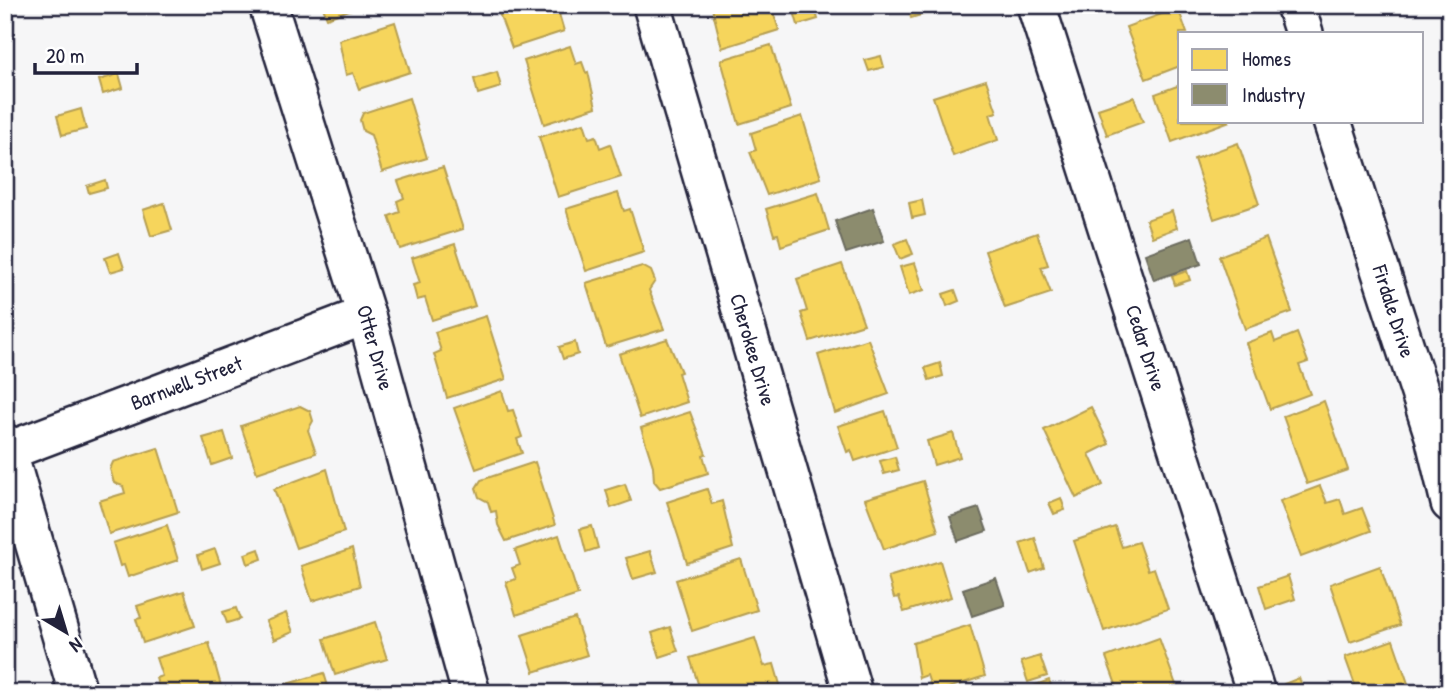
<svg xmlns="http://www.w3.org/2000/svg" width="1455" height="698" font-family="'Patrick Hand',sans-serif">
  <rect width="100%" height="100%" fill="#f6f6f7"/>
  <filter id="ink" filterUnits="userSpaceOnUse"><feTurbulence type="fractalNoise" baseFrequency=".0143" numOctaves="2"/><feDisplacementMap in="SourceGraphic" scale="14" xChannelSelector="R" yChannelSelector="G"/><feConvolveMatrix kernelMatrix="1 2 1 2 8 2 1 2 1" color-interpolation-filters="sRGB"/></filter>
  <g filter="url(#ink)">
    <!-- homes -->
    <g fill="#f6d55c" stroke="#b69f52" stroke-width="2">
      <polygon points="322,5 363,5 327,18"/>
      <polygon points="496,5 563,5 565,12 559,14 564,31 512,48"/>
      <polygon points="705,5 771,5 779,30 722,48 712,8"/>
      <polygon points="792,5 814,5 818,19 798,25"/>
      <polygon points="907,5 954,5 911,18"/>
      <polygon points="1178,8 1187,33 1180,33 1180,66 1146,79 1126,27"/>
      <polygon points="395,22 410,72 359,89 353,73 346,75 339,40"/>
      <polygon points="771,45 791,108 739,124 721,60"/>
      <polygon points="570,46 576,64 582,62 586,73 588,72 596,107 544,124 524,61"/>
      <polygon points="881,56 884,67 869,71 865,60"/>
      <polygon points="497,72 501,87 478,94 474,79"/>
      <polygon points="119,74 123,88 103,94 99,80"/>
      <polygon points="986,80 997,112 990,114 998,140 953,156 933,97"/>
      <polygon points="1180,85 1180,121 1230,121 1172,142 1155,94"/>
      <polygon points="1134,97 1143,122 1107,135 1098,109"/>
      <polygon points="409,98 427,158 382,172 371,135 363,131 360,120 363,113"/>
      <polygon points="81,109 86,129 62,135 57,116"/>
      <polygon points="802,116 821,178 767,195 750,152 756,150 751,133"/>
      <polygon points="584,123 589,138 596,136 600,148 610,144 621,177 558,197 539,137"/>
      <polygon points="1238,143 1259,204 1214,219 1194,159"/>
      <polygon points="443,167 463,229 400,249 389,216 400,212 397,201 404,198 398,181"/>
      <polygon points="105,180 107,188 89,193 87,186"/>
      <polygon points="618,193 624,211 630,209 644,252 586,271 566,209"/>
      <polygon points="818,193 829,230 781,246 778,234 774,235 766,209"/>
      <polygon points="922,200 925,215 912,218 909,203"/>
      <polygon points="164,203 172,230 151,236 143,210"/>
      <polygon points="1172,211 1177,228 1152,237 1146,220"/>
      <polygon points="1037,233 1048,265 1041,267 1051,293 1005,308 985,251"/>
      <polygon points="1266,238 1292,312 1245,329 1219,256"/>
      <polygon points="907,239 913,254 900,259 894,244"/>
      <polygon points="455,244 475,306 432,320 425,298 417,300 413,285 420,283 412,258"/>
      <polygon points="119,253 124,268 110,272 105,258"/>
      <polygon points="915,263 924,290 909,295 900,267"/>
      <polygon points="842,264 864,324 810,341 801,313 807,311 797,279"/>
      <polygon points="642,266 651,271 655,281 649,290 664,329 606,347 586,283"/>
      <polygon points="1187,271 1190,280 1175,285 1172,276"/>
      <polygon points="955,290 959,301 947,306 943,294"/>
      <polygon points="486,316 506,379 447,398 434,354 441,351 435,332"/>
      <polygon points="1272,333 1275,342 1297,333 1308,362 1299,365 1310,394 1270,409 1246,343"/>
      <polygon points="667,339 681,372 678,373 687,402 640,418 619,354"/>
      <polygon points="868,339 889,394 835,413 818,355"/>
      <polygon points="575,342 578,354 563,359 559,347"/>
      <polygon points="940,363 943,376 929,380 925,368"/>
      <polygon points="502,391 508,411 513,410 522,437 517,439 522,453 476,469 454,408"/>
      <polygon points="1324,401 1348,470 1307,484 1283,416"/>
      <polygon points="300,406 310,411 313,421 308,430 316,453 257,473 241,426"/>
      <polygon points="1091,407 1109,444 1089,454 1103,485 1076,498 1044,430"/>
      <polygon points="885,411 897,447 855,461 851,450 847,452 838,426"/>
      <polygon points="690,412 706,454 703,455 708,473 660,488 654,481 653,466 641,428"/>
      <polygon points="224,432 232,458 212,465 203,438"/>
      <polygon points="953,433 960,457 934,465 927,441"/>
      <polygon points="158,448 178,512 109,534 99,501 125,493 123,486 114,483 110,469 113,462"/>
      <polygon points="895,457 899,470 884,474 880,461"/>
      <polygon points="535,462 555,525 506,541 498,525 496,511 491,512 488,502 479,497 476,488 481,480"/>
      <polygon points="327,469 344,532 296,548 274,489"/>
      <polygon points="923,481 938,531 884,549 865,499"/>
      <polygon points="625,484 631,501 611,508 606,490"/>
      <polygon points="1320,486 1327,503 1340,499 1345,514 1362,508 1371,531 1301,557 1280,501"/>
      <polygon points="707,489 712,504 722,501 733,548 687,563 667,502"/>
      <polygon points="1061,498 1065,510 1054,514 1049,503"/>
      <polygon points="167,525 178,560 128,577 124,565 120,566 113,543"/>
      <polygon points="592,526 598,548 586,552 580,529"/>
      <polygon points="1115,527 1122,547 1138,542 1148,570 1154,568 1168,609 1104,631 1074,541"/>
      <polygon points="559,535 578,595 516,615 506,582 516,579 512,568 520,565 515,550"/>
      <polygon points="1035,538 1044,568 1030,573 1020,543"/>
      <polygon points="215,549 220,563 202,569 198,555"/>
      <polygon points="259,549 262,559 248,564 245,554"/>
      <polygon points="352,549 360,586 312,601 301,566"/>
      <polygon points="650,551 657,572 633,579 626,558"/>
      <polygon points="741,559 757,610 692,631 676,580"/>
      <polygon points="940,561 951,597 904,612 899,597 894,598 888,577"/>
      <polygon points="1380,566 1400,625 1350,642 1330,584"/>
      <polygon points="1288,576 1295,599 1266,609 1259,586"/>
      <polygon points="184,591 195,626 143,643 136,619 141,618 137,606"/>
      <polygon points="236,608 240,619 227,623 223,612"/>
      <polygon points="286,613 293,632 274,640 266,621"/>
      <polygon points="575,618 587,655 534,672 522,635"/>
      <polygon points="375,622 387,659 335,675 324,639"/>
      <polygon points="970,625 985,676 933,693 927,675 919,678 913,643"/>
      <polygon points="670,627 678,651 660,657 652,633"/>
      <polygon points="755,638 764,666 774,664 781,688 765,693 701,693 690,658"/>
      <polygon points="1159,638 1179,693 1119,693 1106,657"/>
      <polygon points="1393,640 1411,692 1358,693 1345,657"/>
      <polygon points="209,643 223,693 160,693 156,678 162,676 156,658"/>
      <polygon points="1040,656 1047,676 1028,682 1021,662"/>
      <polygon points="324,673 330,693 290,693 287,684"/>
      <polygon points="1299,678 1305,693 1287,693 1284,684"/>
      <polygon points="1049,680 1054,693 1026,693 1025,689"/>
      <polygon points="598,684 601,693 569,693"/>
    </g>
    <!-- industry -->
    <g fill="#8c8c6e" stroke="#6c6c5f" stroke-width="2">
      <polygon points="873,208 884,241 846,253 835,221"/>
      <polygon points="1192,237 1201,264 1154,280 1145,254"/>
      <polygon points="979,508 987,531 958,541 950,517"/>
      <polygon points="996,578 1005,605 972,616 963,589"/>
    </g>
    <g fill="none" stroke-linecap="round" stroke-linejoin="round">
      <defs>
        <g id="minor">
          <path id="s1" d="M268,5l98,310 105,378"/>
          <path id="s2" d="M652,5l201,688"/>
          <path id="s3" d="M1036,5l220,688"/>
          <polyline points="1295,5 1304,33"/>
          <path id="s4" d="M1332,121l102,315 16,67"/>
          <polyline points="5,443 78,693"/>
          <path id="s5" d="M8,451l358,-136"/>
        </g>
      </defs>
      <!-- minor casing -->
      <use href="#minor" stroke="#22223b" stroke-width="42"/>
      <!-- minor -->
      <use href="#minor" stroke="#fff" stroke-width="37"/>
    </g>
  </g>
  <g text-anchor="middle" stroke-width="7" stroke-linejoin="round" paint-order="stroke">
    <!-- street labels -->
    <g font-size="21" fill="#22223b" stroke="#fff">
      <text dy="7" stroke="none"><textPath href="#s4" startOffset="200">Firdale Drive</textPath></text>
      <text dy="7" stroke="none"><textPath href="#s1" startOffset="359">Otter Drive</textPath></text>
      <text dy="7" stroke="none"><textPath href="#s2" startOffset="359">Cherokee Drive</textPath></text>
      <text dy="7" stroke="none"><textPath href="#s3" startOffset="360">Cedar Drive</textPath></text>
      <text dy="7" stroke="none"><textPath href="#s5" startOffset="191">Barnwell Street</textPath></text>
    </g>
  </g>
  <!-- margin -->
  <rect width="1455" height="698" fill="none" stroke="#fff" stroke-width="28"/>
  <rect x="14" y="14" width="1427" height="670" fill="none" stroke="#22223b" stroke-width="2.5" filter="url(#ink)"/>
  <!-- legend -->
  <rect x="1178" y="32" width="245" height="91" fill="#ffffff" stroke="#a7a7b1" stroke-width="2"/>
  <rect x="1192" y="49" width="35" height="21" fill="#f6d55c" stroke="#a7a7b1" stroke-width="2"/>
  <text x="1242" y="66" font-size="21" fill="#22223b">Homes</text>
  <rect x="1192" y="84" width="35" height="21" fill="#8c8c6e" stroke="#a7a7b1" stroke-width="2"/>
  <text x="1242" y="102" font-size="21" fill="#22223b">Industry</text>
  <!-- north arrow -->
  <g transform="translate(66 632) rotate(142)" stroke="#ffffff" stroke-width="5" paint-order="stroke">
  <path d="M0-5L12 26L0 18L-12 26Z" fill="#22223b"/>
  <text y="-10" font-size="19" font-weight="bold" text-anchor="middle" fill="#22223b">N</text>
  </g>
  <!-- scale -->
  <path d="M35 63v10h102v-10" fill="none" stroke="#22223b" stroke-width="3.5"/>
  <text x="46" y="63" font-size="21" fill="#22223b" stroke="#ffffff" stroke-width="5" paint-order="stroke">20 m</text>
</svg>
